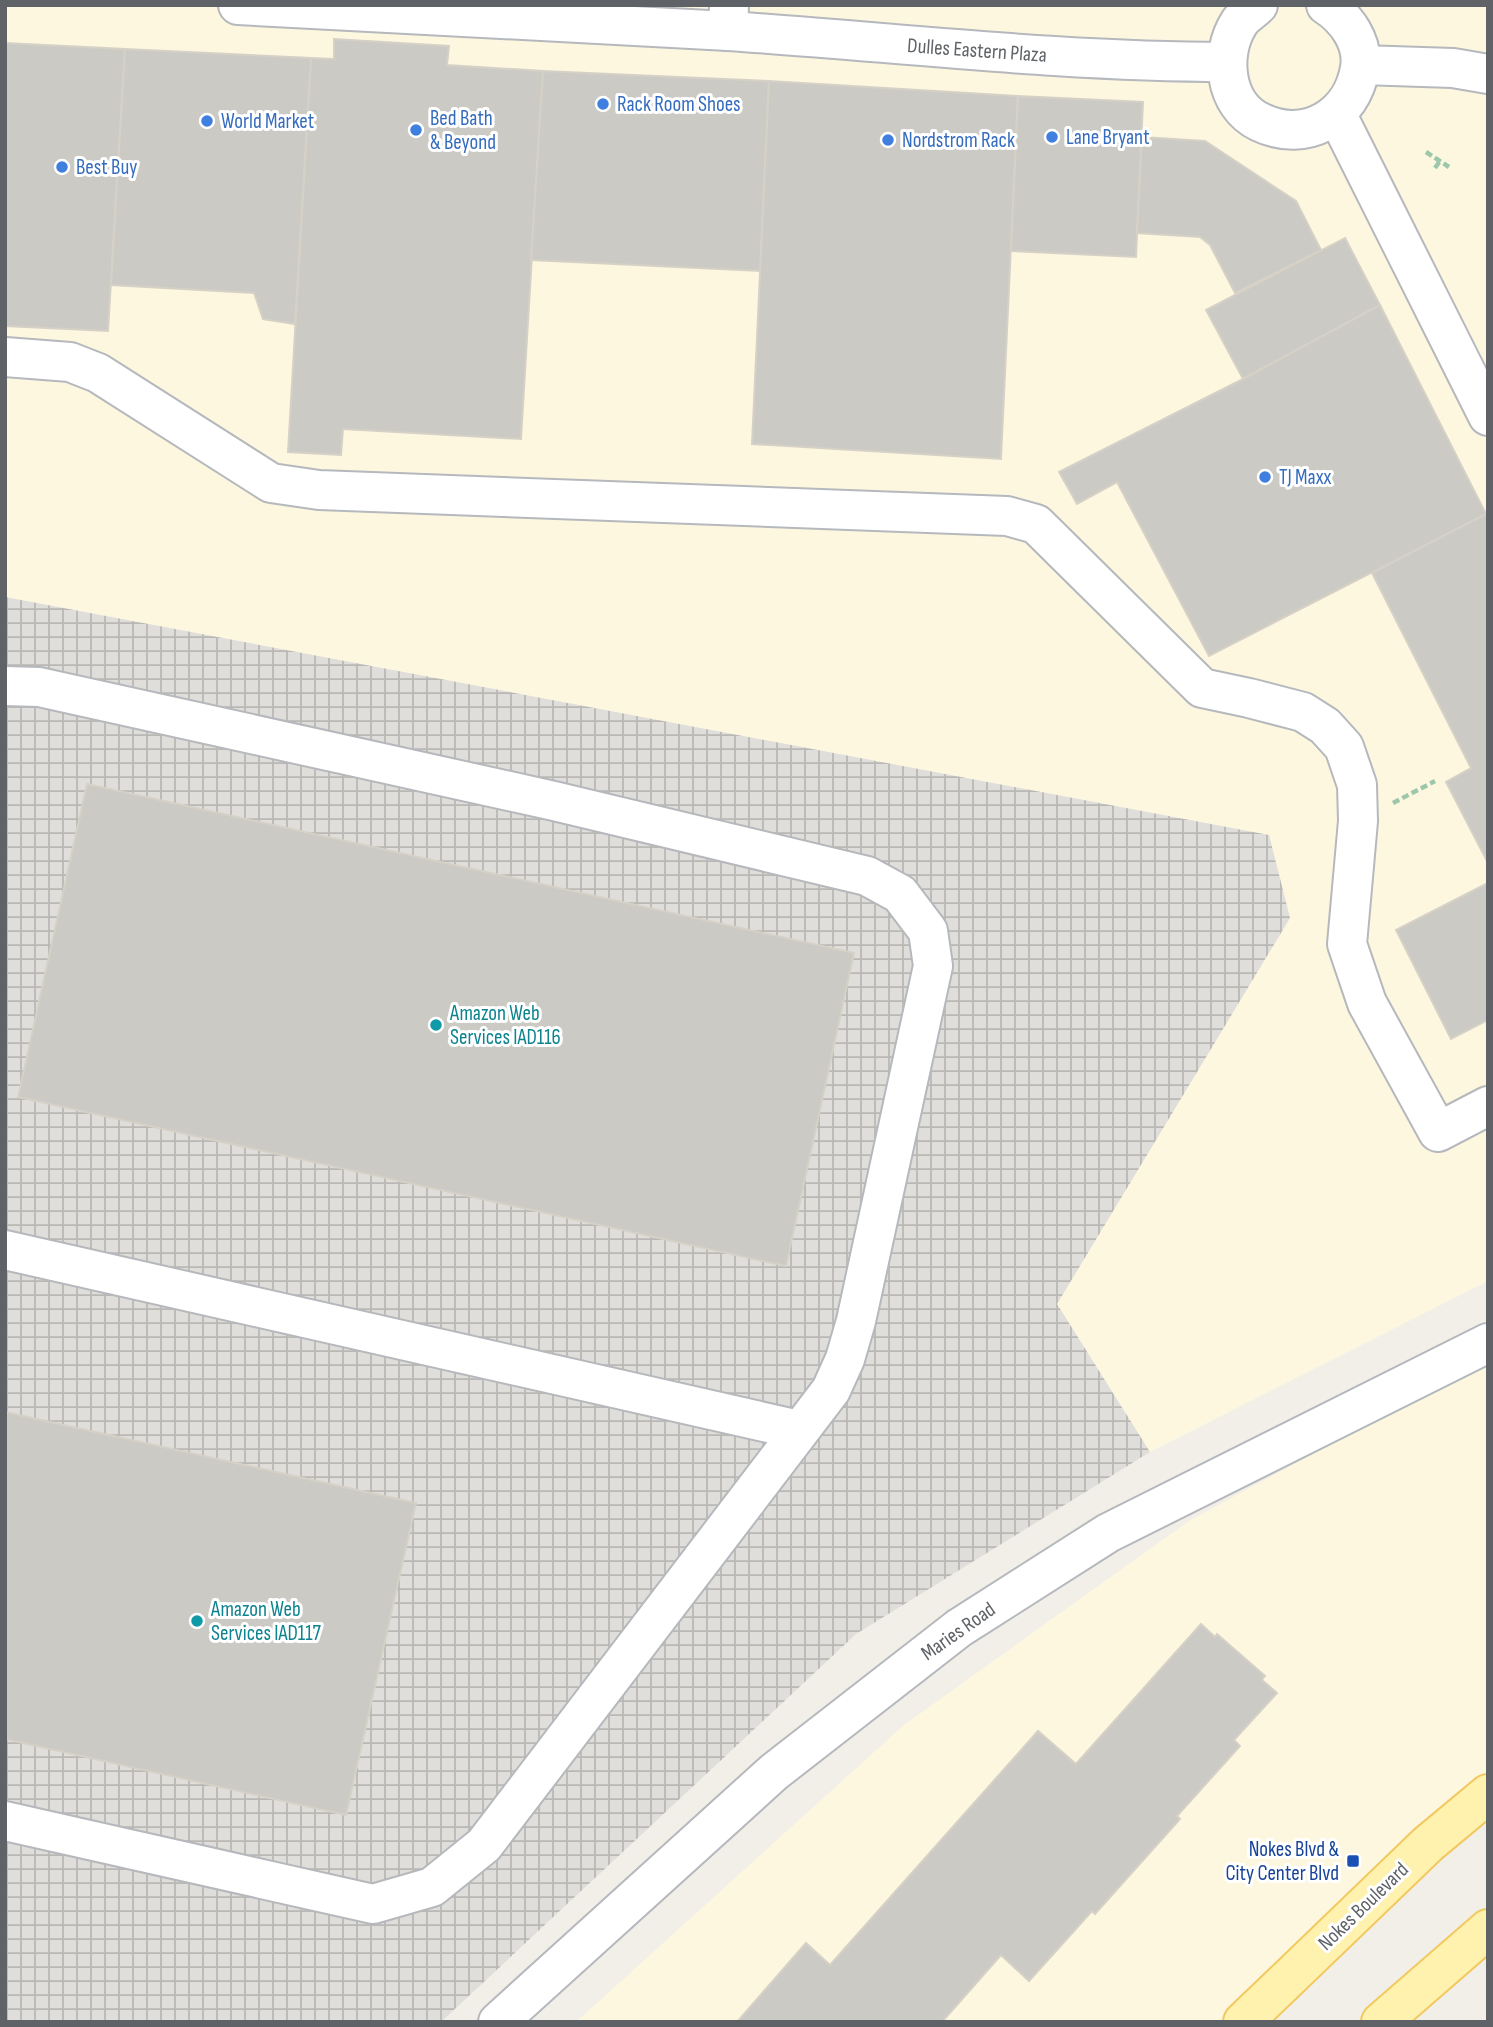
<svg xmlns="http://www.w3.org/2000/svg" width="1493" height="2027" font-family="'Sofia Sans Condensed',sans-serif">
  <defs>
    <pattern id="industrial-grid" width="8" height="8" patternUnits="userSpaceOnUse" patternTransform="scale(1.75)"><rect width="8" height="8" fill="#e0deda"/><path d="M0 4h8M4 0v8" fill="none" stroke="#b9b8b5"/></pattern>
  </defs>
  <rect width="100%" height="100%" fill="#f1efe8"/>
  <!-- commercial -->
  <g fill="#fef7e0">
    <polygon points="5,5 1488,5 1488,1281 1150,1452 1057,1304 1290,918 1269,835 5,597"/>
    <polygon points="1488,1359 1488,1794 1243,2022 576,2022 904,1725 1189,1521"/>
  </g>
  <!-- industrial -->
  <polygon fill="url(#industrial-grid)" points="5,597 1269,835 1290,918 1057,1304 1150,1452 856,1634 441,2022 5,2022"/>
  <!-- building -->
  <g fill="#cccac5" stroke="#d6d1c6" stroke-width="2">
    <polygon points="334,39 449,46 447,65 543,71 521,439 343,429 341,455 288,452 311,58 334,59"/>
    <polygon points="5,43 125,49 108,331 5,326"/>
    <polygon points="125,49 311,58 295,324 263,319 254,293 111,285"/>
    <polygon points="543,71 769,81 760,271 531,260"/>
    <polygon points="769,81 1018,96 1001,459 752,444"/>
    <polygon points="1018,96 1143,102 1136,257 1011,251"/>
    <polygon points="1142,137 1205,141 1296,201 1321,250 1235,293 1210,245 1200,237 1137,233"/>
    <polygon points="1345,238 1380,305 1243,379 1206,310"/>
    <polygon points="1380,305 1486,514 1209,656 1117,482 1077,504 1059,472 1243,379"/>
    <polygon points="1486,514 1488,517 1488,863 1446,782 1471,768 1372,573"/>
    <polygon points="87,784 854,953 786,1266 18,1097"/>
    <polygon points="1488,883 1488,1020 1451,1039 1396,930"/>
    <polygon points="5,1412 416,1503 346,1815 5,1739"/>
    <polygon points="1201,1624 1215,1637 1217,1634 1265,1676 1262,1680 1277,1693 1234,1740 1240,1746 1177,1816 1180,1819 1095,1914 1092,1911 1029,1981 1001,1955 942,2022 737,2022 806,1943 830,1965 1038,1731 1076,1764"/>
  </g>
  <g fill="none" stroke-linecap="round" stroke-linejoin="round">
    <defs>
      <g id="minor">
        <polyline points="238,5 728,31"/>
        <path d="M729,5l-1,26c166,11 332,31 499,31"/>
        <path d="M1258,5c-6,6 -15,11 -19,18 -20,31 -15,82 21,99 46,22 92,-5 100,-54 4,-26 -14,-50 -34,-63"/>
        <polyline points="1361,65 1453,68 1488,74"/>
        <polyline points="1337,115 1488,416"/>
        <polyline points="5,357 70,362 98,373 271,483 319,490 1007,516 1036,524 1202,688 1249,698 1303,712 1325,726 1344,747 1357,785 1358,821 1347,944 1367,1003 1438,1132 1488,1106"/>
        <polyline points="5,686 39,687 554,801 867,876 900,894 928,931 933,966 856,1321 845,1359 831,1390 484,1845 432,1887 373,1904 5,1821"/>
        <polyline points="5,1250 799,1430"/>
        <polyline points="498,2022 774,1772 959,1628 1108,1533 1488,1343"/>
      </g>
      <g id="major">
        <polyline points="1243,2022 1428,1844 1488,1794"/>
        <polyline points="1381,2022 1488,1929"/>
      </g>
    </defs>
    <!-- minor casing -->
    <use href="#minor" stroke="#b5b8bc" stroke-width="42"/>
    <!-- major casing -->
    <use href="#major" stroke="#f2c960" stroke-width="42"/>
    <!-- path -->
    <g stroke="#9cc7a9" stroke-width="4.5" stroke-dasharray="7 3.5" stroke-linecap="butt">
      <polyline points="1426,152 1449,167"/>
      <polyline points="1435,168 1440,161"/>
      <polyline points="1393,803 1435,781"/>
    </g>
    <!-- minor -->
    <use href="#minor" stroke="#fff" stroke-width="38"/>
    <!-- major -->
    <use href="#major" stroke="#fff2af" stroke-width="38"/>
  </g>
  <!-- markers -->
  <g fill="#3f7fe0" stroke="#fff" stroke-width="2.5">
    <circle cx="603" cy="104" r="7"/>
    <circle cx="207" cy="121" r="7"/>
    <circle cx="416" cy="130" r="7"/>
    <circle cx="1052" cy="137" r="7"/>
    <circle cx="888" cy="140" r="7"/>
    <circle cx="62" cy="167" r="7"/>
    <circle cx="1265" cy="477" r="7"/>
  </g>
  <g fill="#0f9aa8" stroke="#fff" stroke-width="2.5">
    <circle cx="436" cy="1025" r="7"/>
    <circle cx="197" cy="1621" r="7"/>
  </g>
  <rect fill="#1a4fb4" stroke="#fff" stroke-width="2.5" x="1346" y="1854" width="14" height="14" rx="3.5"/>
  <g text-anchor="middle" stroke-width="6" stroke-linejoin="round" paint-order="stroke">
    <!-- street labels -->
    <g font-size="21" fill="#5f6368" stroke="#fff">
      <text transform="translate(977 50) rotate(4)" y="7">Dulles Eastern Plaza</text>
      <text transform="translate(958 1631) rotate(-35)" y="7">Maries Road</text>
      <text transform="translate(1363 1906) rotate(-44)" y="7">Nokes Boulevard</text>
    </g>
    <!-- shop labels -->
    <g font-size="21" fill="#366cbe" stroke="#fff" text-anchor="start">
      <text x="617" y="111">Rack Room Shoes</text>
      <text x="430" y="125">Bed Bath<tspan x="430" dy="24">&amp; Beyond</tspan></text>
      <text x="221" y="128">World Market</text>
      <text x="1066" y="144">Lane Bryant</text>
      <text x="902" y="147">Nordstrom Rack</text>
      <text x="76" y="174">Best Buy</text>
      <text x="1279" y="484">TJ Maxx</text>
    </g>
    <!-- culture labels -->
    <g font-size="21" fill="#0d838f" stroke="#fff" text-anchor="start">
      <text x="450" y="1020">Amazon Web<tspan x="450" dy="24">Services IAD116</tspan></text>
      <text x="211" y="1616">Amazon Web<tspan x="211" dy="24">Services IAD117</tspan></text>
    </g>
    <!-- transit labels -->
    <g font-size="21" fill="#164399" stroke="#fff" text-anchor="end">
      <text x="1339" y="1856">Nokes Blvd &amp;<tspan x="1339" dy="24">City Center Blvd</tspan></text>
    </g>
  </g>
  <!-- border -->
  <rect width="1493" height="2027" fill="none" stroke="#5f6368" stroke-width="14"/>
</svg>
